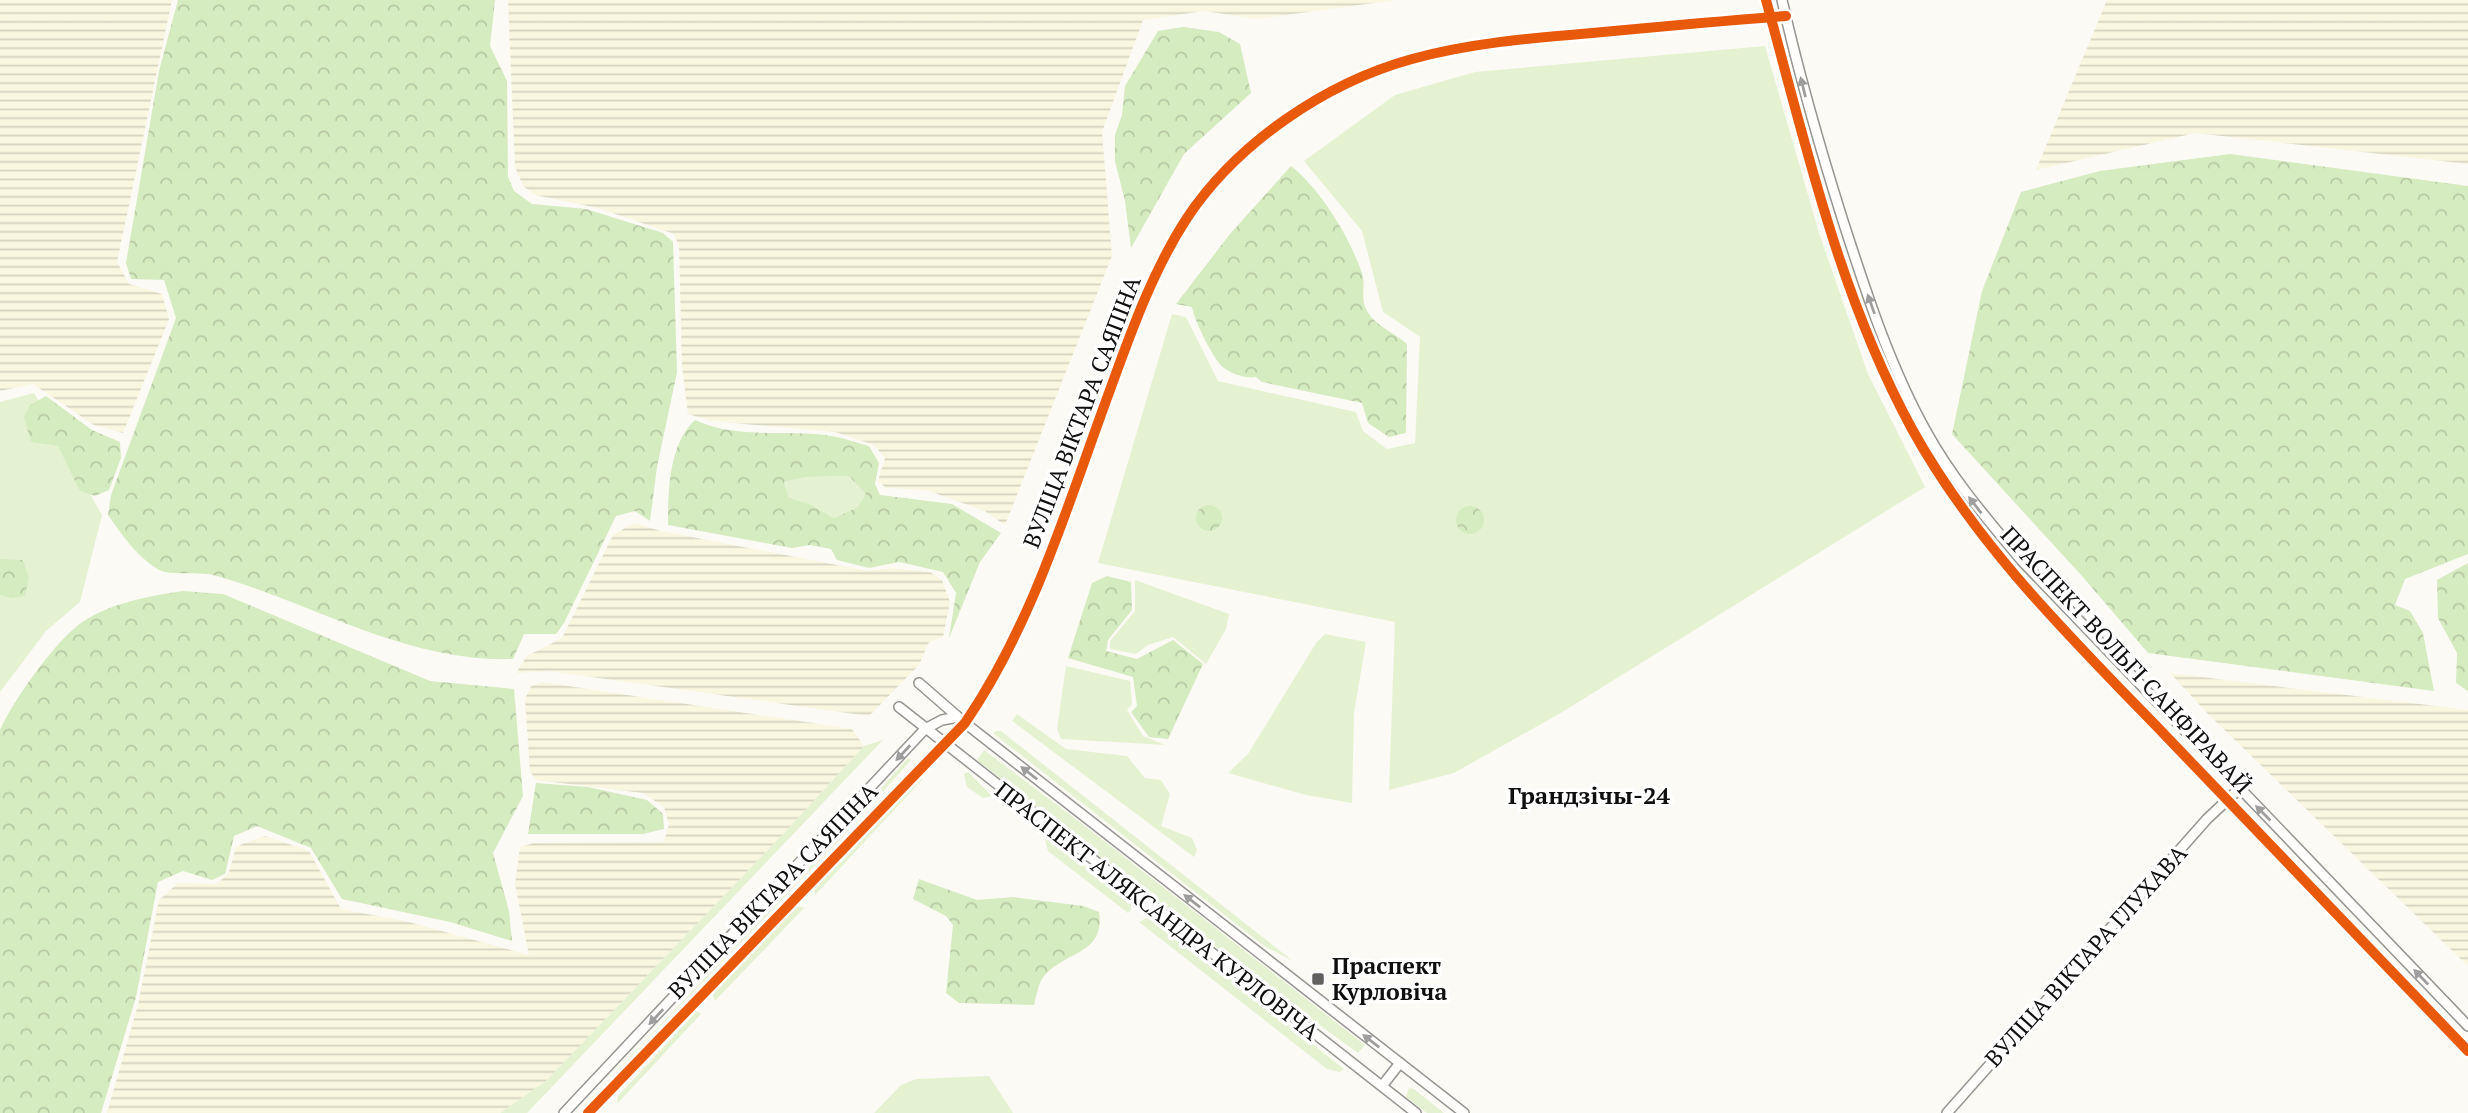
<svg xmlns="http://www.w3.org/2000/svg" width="2468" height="1113" font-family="'PT Serif',serif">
  <defs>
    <pattern id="farmland-rules" width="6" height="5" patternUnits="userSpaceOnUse" patternTransform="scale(1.75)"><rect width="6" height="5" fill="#f9f7e0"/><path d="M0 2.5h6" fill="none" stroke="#d4d3bf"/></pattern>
    <pattern id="forest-crowns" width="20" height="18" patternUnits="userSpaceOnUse" patternTransform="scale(1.75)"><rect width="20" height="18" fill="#d5ebc0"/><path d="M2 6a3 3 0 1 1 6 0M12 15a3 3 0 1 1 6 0" fill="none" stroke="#b6c8a4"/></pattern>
  </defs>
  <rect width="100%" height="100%" fill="#fcfaf4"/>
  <!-- farmland -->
  <g fill="url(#farmland-rules)">
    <polygon points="0,0 172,0 117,262 129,284 162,294 169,319 123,433 94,425 33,384 0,391"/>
    <polygon points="508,0 1396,0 1257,19 1204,11 1143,20 1102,132 1112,256 1005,525 985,511 926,490 886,488 878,481 885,458 874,445 835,432 712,421 688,414 682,366 679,246 674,234 598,208 535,195 523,186 515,167"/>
    <polygon points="2107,0 2468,0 2468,164 2195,133 2036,170"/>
    <polygon points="634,523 661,531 868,571 893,568 930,572 942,580 950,602 943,637 929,642 919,665 869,716 549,671 516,673 527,656 562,638 613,535"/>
    <polygon points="2170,673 2468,710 2468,966 2209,715"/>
    <polygon points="542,682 852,729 864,746 787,830 546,1081 500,1113 107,1113 138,1005 159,900 178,883 217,884 229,872 236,847 247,842 265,836 309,851 341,909 409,922 529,955 515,884 520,847 534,843 664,842 669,824 664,807 643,793 536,780 530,771 525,699 531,686"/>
  </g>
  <!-- grass -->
  <g fill="#e5f2d2">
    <polygon points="1765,46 1819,233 1868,374 1925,487 1559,714 1454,773 1389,790 1395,622 1098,563 1172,314 1186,317 1218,381 1356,412 1363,431 1387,449 1415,443 1420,337 1383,312 1362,231 1304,161 1395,95 1475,72"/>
    <polygon points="34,393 102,515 80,602 46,631 0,692 0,402"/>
    <polygon points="849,476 867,494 858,507 834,518 810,504 789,498 784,482 806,477"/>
    <polygon points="1135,580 1229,614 1226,629 1206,664 1173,637 1148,645 1136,654 1110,649 1110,641 1135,611"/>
    <polygon points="1325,634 1366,642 1354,713 1352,803 1306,795 1228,773 1248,754 1316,643"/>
    <polygon points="1066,666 1130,681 1132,704 1127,710 1143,736 1165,745 1061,739 1057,729"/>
    <polygon points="1017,714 1066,749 1127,756 1145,778 1161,780 1170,794 1161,826 1192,838 1197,850 1194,857 1012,721"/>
    <polygon points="996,731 1001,731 1293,961 1264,946 993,733"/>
    <polygon points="883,740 527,1113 500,1113 546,1081 787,830 864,746"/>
    <polygon points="984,750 1077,820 1365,1045 1358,1053 1274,992 977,760"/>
    <polygon points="908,758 911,760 846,833 577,1113 844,831"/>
    <polygon points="968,772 992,796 983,798 967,787 964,774"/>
    <polygon points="920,776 923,777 921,781 815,895 814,890 827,875"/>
    <polygon points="1045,839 1070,854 1131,901 1131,910 1128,913 1048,851"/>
    <polygon points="795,905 804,908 715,1001 712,994 722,982"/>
    <polygon points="1151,916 1344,1069 1340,1072 1327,1069 1139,922"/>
    <polygon points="697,1011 701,1014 617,1104 618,1096"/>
    <polygon points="989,1076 1013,1113 874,1113 901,1085 916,1079"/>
    <polygon points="1409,1088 1414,1089 1444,1113 1427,1113 1406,1097"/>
  </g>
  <!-- forest -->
  <g fill="url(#forest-crowns)" fill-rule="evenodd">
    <path d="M178,0h317l-5,46 17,35 1,96 6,14 18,13 54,5 77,24 10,9 4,130 -20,95 -7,54 -15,-10 -19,5 -52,107 -8,11h-32l-11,25c-105,4 -199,-55 -296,-83 -15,-5 -48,0 -58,-6 -22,-13 -37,-35 -51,-55l3,-20 65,-177 -12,-38 -33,-1 -5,-16 33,-192z"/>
    <polygon points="1183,27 1219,32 1240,44 1251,93 1184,154 1131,248 1125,201 1115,161 1115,135 1122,115 1125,86 1158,31"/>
    <polygon points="2230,154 2468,186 2468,554 2405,579 2395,605 2410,611 2423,633 2434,691 2148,653 2082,576 1952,434 1982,291 2021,192 2100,171"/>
    <path d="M1291,166c30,24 58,70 71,107 5,17 -5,27 10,45 9,10 25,17 35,26l-1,89 -17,4 -21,-14 -6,-20 -100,-21 -6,-5c-9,2 -24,-3 -32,-9 -10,-7 -30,-48 -32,-61l-16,-3 54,-70z"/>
    <polygon points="46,396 92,430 120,442 121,458 109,490 95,496 80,491 58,446 31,442 24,417 30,405"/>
    <path d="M695,420c44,20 91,9 137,16 12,2 25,7 37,10l10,17 -4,21 5,11 72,9 49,29 -21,29 -31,76 7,-45 -13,-21 -44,-10 -30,6 -32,-8 -6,-11 -21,-4 -18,3 -124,-23c0,-35 1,-81 27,-105zM849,476l17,18 -8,13 -24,11 -24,-14 -21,-6 -5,-16 22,-5z"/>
    <circle cx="1209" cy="518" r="13"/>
    <circle cx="1470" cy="520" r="14"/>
    <polygon points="0,559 23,560 29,578 25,596 12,598 0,595"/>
    <polygon points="2468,563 2468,691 2456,683 2457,653 2438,618 2437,580"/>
    <polygon points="1107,576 1131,582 1132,610 1108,640 1106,651 1137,659 1173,640 1203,664 1168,739 1149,737 1131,712 1137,706 1133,677 1068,658 1092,583"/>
    <path d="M183,591l40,3 207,87 84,8 9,107 -30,57 16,58 3,30 -62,-19 -108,-23 -31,-51 -54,-22 -23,10 -9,38 -13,6 -29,-9 -25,11 -22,115 -35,116h-101v-383c13,-29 52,-84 77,-104 28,-22 71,-30 106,-35z"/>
    <polygon points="536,783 588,787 647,800 663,814 664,829 643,834 528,834"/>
    <path d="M919,879l58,21 36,-3 70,9 16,6c7,44 -38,39 -57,67 -4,6 -6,19 -8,26l-75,-2 -13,-10 7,-68 -7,-9 -33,-17z"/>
  </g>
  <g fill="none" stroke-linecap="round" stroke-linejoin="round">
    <defs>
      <g id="street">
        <path d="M1766,0c40,145 73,295 146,429 64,116 159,209 251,304 101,106 203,212 305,318"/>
        <path d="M1782,0c17,75 38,148 61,221 23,71 47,146 84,212 26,47 61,87 95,128l446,465"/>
        <polyline points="919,683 965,723 1464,1113"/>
        <polyline points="899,707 1416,1113"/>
        <polyline points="1382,1086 1400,1063"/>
        <polyline points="564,1113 925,729 942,720 958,717"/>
        <path d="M588,1113l377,-390c69,-101 103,-220 145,-333 21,-58 43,-120 77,-172 50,-75 138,-135 225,-159 58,-16 119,-21 180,-26 64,-6 129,-12 194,-17"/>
        <polyline points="1947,1113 2207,819 2239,789"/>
      </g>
    </defs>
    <!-- street casing -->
    <use href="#street" stroke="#969592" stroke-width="12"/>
    <!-- street -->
    <use href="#street" stroke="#fffefd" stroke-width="9"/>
    <defs>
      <g id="cycleway">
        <path d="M1766,0c40,145 73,295 146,429 64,116 159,209 251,304 101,106 203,212 305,318"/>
        <path d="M588,1113l377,-390c69,-101 103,-220 145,-333 21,-58 43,-120 77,-172 50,-75 138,-135 225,-159 58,-16 119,-21 180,-26 64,-6 129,-12 194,-17"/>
      </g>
    </defs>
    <!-- cycleway casing -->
    <use href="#cycleway" stroke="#fff" stroke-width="15"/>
    <!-- cycleway -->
    <use href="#cycleway" stroke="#e8590c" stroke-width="10"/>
  </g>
  <!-- one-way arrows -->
  <defs><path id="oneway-solid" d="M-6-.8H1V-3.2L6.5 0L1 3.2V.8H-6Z" transform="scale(1.75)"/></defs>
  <g fill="#9f9e9e">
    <use href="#oneway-solid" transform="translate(1803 87) rotate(-104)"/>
    <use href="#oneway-solid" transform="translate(1871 304) rotate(-110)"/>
    <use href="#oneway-solid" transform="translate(1975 505) rotate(-128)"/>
    <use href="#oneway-solid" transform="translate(903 753) rotate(133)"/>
    <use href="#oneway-solid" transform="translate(1029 773) rotate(-142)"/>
    <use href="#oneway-solid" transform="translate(2263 813) rotate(-135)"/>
    <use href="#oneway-solid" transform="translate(1192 901) rotate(-142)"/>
    <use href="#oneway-solid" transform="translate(2421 977) rotate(-134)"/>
    <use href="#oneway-solid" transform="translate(656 1017) rotate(133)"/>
    <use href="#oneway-solid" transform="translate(1371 1041) rotate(-142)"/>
  </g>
  <!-- markers -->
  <rect fill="#62615f" stroke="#fff" stroke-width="2.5" x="1311" y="972" width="14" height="14" rx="3.5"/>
  <g text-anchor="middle" stroke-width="7" stroke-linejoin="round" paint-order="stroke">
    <!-- street labels -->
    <g font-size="23" fill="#0f0f0f" stroke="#fff">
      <text transform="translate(1082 412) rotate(-69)" y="8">ВУЛІЦА ВІКТАРА САЯПІНА</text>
      <text transform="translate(2126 660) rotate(47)" y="8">ПРАСПЕКТ ВОЛЬГІ САНФІРАВАЙ</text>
      <text transform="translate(773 891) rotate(-46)" y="8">ВУЛІЦА ВІКТАРА САЯПІНА</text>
      <text transform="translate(1157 911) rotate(38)" y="8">ПРАСПЕКТ АЛЯКСАНДРА КУРЛОВІЧА</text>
      <text transform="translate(2086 956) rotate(-48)" y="8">ВУЛІЦА ВІКТАРА ГЛУХАВА</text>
    </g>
    <!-- poi labels -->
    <g font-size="23" font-weight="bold" fill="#0f0f0f" stroke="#fff" text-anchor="start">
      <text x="1332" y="974">Праспект<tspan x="1332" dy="26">Курловіча</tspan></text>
    </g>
    <!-- neighbourhood labels -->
    <g font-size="24" font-weight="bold" fill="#0f0f0f" stroke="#fff">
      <text x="1589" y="804">Грандзічы-24</text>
    </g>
  </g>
</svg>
